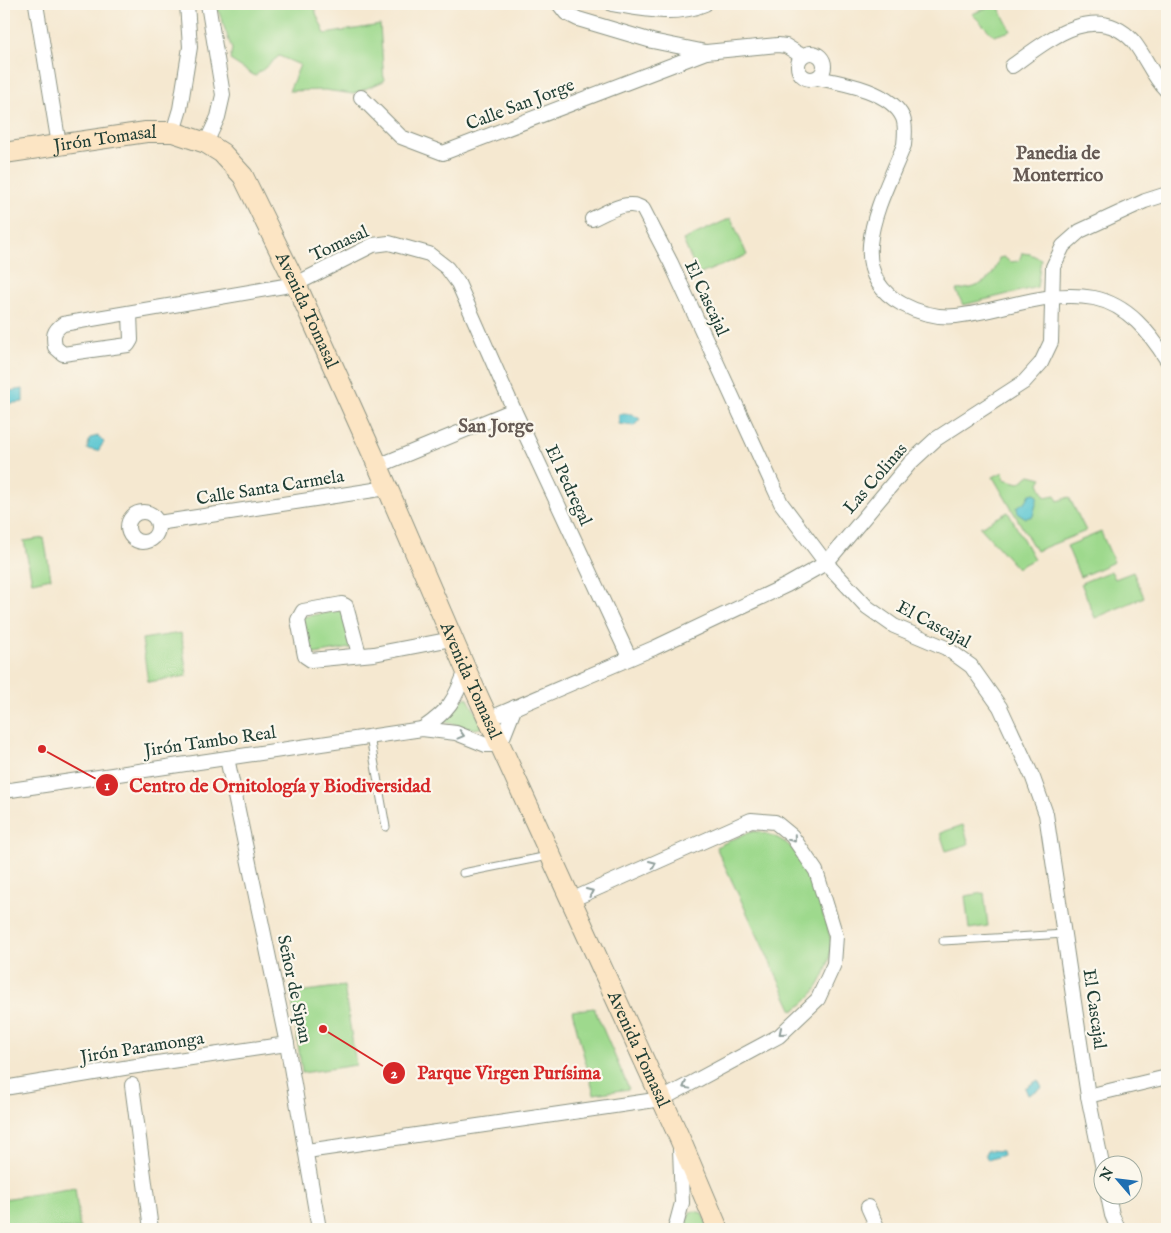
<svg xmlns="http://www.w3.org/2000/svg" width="1171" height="1233" font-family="'IM FELL English',serif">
  <rect width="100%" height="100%" fill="#fbf7ec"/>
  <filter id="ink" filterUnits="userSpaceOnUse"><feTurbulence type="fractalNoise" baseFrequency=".02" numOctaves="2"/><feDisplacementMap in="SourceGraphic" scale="10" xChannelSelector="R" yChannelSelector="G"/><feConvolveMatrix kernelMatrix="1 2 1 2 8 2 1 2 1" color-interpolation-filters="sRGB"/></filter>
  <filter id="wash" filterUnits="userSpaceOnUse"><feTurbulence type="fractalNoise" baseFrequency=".0096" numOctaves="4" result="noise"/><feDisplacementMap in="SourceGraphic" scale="20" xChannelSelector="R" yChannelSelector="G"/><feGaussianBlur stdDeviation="1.12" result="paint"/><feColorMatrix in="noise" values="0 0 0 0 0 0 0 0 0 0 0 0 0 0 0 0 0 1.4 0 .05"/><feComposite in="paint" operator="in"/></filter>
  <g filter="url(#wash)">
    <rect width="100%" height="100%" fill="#f5e8d0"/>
    <!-- green -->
    <g fill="#9ed98d" stroke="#5e8b60" fill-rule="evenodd">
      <polygon points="216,4 315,4 316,13 325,34 380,25 384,81 353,94 325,90 289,91 300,65 279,56 255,76 230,60 232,49"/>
      <polygon points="997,4 1011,31 994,36 972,14"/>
      <polygon points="731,218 747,255 698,275 683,240"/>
      <path d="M1022,253l8,1 11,5 -4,28 -74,18 -7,-15c22,-2 37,-8 43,-32l5,-1 6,5 9,-1z"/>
      <path d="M1003,472l1,7 15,4 11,-8 12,3 -3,5 6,14 10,-2 3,6 11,-4 17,34 -50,20 -43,-74zM1036,500l-1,8h-18l9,-7z"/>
      <polygon points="1008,512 1034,559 1017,568 980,527"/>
      <polygon points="1101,532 1114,562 1080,577 1067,546"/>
      <polygon points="44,538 51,578 32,582 24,541"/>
      <polygon points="1111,571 1115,579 1133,572 1144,597 1095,618 1081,583"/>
      <polygon points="343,610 350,648 309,655 302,617"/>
      <polygon points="181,633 187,676 148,682 142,639"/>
      <path d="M467,697l17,30 -9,2 -35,-8c11,-6 18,-21 27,-24z"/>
      <polygon points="963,825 969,844 946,851 940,833"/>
      <path d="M751,831c47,3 62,43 72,83 3,10 9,23 8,33 -2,26 -16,51 -38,64l-77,-164z"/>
      <polygon points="984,893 988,926 969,929 965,896"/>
      <polygon points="344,986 356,1065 302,1073 291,993"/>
      <polygon points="594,1008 629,1089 594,1094 572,1011"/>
      <polygon points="75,1188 80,1229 4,1229 4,1199"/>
      <polygon points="695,1211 702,1213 709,1229 684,1229 690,1212"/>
    </g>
    <!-- water -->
    <g fill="#5ac6d1" stroke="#3c8282">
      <polygon points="23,389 23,402 4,404 4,392"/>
      <polygon points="619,414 632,414 640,419 634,426 619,424"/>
      <polygon points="98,436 104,442 98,451 87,449 90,438"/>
      <polygon points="1035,493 1038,496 1033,516 1026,518 1018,513 1017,507 1026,501 1030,494"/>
      <polygon points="1038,1080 1042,1088 1028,1095 1025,1088"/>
      <polygon points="987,1150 1002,1151 1003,1155 988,1160 985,1154"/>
    </g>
  </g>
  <g filter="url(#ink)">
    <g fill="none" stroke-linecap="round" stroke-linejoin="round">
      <defs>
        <g id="lane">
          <polyline points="370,737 386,827"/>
          <polyline points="463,873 548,856"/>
          <polyline points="943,941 1065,934"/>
        </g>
        <g id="street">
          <polyline points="36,4 59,145"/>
          <polyline points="559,4 566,13 578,19 652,41 706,52 778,45 786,46 802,56"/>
          <path d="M612,4c31,5 63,13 93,0"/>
          <circle cx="811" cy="66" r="13"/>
          <path d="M1012,66c35,-25 83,-66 121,-25 13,16 19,35 34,50"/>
          <path d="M817,78c26,5 74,13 86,40 3,8 2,18 1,27 -18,48 -66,125 -2,159 17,9 34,14 54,12 47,-5 90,-27 138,-18 34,7 56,35 73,62"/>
          <polyline points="361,97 401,137 443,153 706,52"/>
          <polyline points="173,132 180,109 190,47 187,4"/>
          <polyline points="206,143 218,117 223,95 208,4"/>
          <path d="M592,219c15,-7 37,-21 51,-10l28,54 110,240 45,60 41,44 27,19 52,22 25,18 29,41 33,71 13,36 42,282 16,78"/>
          <path d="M130,313l1,27 -3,5 -65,9 -8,-7c-2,-11 -2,-16 8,-23l233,-40 77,-39 16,-2 40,11 18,14 11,15 56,127 115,247"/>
          <polyline points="378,466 514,410"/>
          <circle cx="143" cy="527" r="15"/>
          <polyline points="158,523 387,488"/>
          <polyline points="359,654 346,606 342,604 303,611 298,620 305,656 311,660 374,654 452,639"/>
          <polyline points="488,719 654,648 787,585 826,563 910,463 936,439 1024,382 1041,363 1051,342 1053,267 1063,246 1080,231 1145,201 1167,194"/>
          <path d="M422,729c27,-18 33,-29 44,-59"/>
          <polyline points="227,758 287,1044 319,1229"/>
          <polyline points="4,791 422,729 456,733 486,745 500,745 515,707"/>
          <polyline points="132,1085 151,1229"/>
          <polyline points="4,1088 130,1067 287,1044"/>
          <polyline points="1088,1096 1167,1077"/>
          <polyline points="307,1151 662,1099 779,1036 818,999 834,964 836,936 816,871 792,836 775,822 751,820 571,900"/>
          <polyline points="1108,1196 1112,1215 1118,1229"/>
          <polyline points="868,1207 878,1229"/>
          <polyline points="675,1229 682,1203 680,1149"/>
        </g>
        <g id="secondary">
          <path id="s1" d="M4,153l142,-21h27l33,11 16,10 21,23 53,108 82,182 88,204 214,469 38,90"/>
        </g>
      </defs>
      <!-- lane casing -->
      <use href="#lane" stroke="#8a9282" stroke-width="9"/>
      <!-- street casing -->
      <use href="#street" stroke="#8a9282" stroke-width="16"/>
      <!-- secondary casing -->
      <use href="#secondary" stroke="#8a9282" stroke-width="22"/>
      <!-- lane -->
      <use href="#lane" stroke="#fff" stroke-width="7"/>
      <!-- street -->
      <use href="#street" stroke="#fff" stroke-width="14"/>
      <!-- secondary -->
      <use href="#secondary" stroke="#fce5c4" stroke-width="20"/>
    </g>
    <!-- one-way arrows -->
    <defs><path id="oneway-chevron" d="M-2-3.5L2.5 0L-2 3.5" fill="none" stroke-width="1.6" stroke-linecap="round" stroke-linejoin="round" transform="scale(1.25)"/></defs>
    <g stroke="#8f9e9a">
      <use href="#oneway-chevron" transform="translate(461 735) rotate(15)"/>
      <use href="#oneway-chevron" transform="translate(793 839) rotate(51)"/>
      <use href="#oneway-chevron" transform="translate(653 864) rotate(-24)"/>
      <use href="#oneway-chevron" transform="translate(590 892) rotate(-24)"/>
      <use href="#oneway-chevron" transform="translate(782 1032) rotate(140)"/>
      <use href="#oneway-chevron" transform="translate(686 1086) rotate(151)"/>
    </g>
  </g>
  <g text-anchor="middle" stroke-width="4.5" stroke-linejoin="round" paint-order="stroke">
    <!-- street labels -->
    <g font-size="18" fill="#1f3d34" stroke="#fbf7ec">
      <text transform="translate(520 104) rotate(-21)" y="6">Calle San Jorge</text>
      <text dy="6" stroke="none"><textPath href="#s1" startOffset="102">Jirón Tomasal</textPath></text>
      <text transform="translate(339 243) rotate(-25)" y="6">Tomasal</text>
      <text transform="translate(707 298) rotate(65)" y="6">El Cascajal</text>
      <text dy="6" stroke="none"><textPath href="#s1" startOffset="404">Avenida Tomasal</textPath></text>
      <text transform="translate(875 478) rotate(-49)" y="6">Las Colinas</text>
      <text transform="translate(569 485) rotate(65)" y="6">El Pedregal</text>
      <text transform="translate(270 487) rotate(-9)" y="6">Calle Santa Carmela</text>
      <text transform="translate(934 624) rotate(28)" y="6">El Cascajal</text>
      <text dy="6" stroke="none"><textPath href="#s1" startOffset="809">Avenida Tomasal</textPath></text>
      <text transform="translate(210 741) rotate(-8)" y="6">Jirón Tambo Real</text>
      <text transform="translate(295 989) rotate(78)" y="6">Señor de Sipan</text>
      <text transform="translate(1095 1009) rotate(82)" y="6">El Cascajal</text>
      <text transform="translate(142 1047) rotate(-9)" y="6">Jirón Paramonga</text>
      <text dy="6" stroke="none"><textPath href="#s1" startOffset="1214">Avenida Tomasal</textPath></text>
    </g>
    <!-- neighbourhood labels -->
    <g font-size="19" font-weight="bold" fill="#655a54" stroke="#fbf7ec">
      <text x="1058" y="159">Panedia de<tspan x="1058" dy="22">Monterrico</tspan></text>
      <text x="496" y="432">San Jorge</text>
    </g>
  </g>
  <!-- callouts -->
  <path fill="none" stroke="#d62828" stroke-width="2" d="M42 749L107 785M323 1029L394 1073"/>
  <g fill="#d62828" stroke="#fbf7ec" stroke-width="2">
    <circle cx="42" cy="749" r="5"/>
    <circle cx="323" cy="1029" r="5"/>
    <circle cx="107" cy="785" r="12"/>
    <circle cx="394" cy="1073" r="12"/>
  </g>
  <g font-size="15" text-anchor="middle" font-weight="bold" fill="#fff">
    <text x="107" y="790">1</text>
    <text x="394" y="1078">2</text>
  </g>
  <g font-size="19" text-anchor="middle" font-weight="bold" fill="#d62828" stroke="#fbf7ec" stroke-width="4.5" stroke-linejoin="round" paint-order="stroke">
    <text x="280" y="792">Centro de Ornitología y Biodiversidad</text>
    <text x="509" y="1079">Parque Virgen Purísima</text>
  </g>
  <!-- margin -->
  <rect width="1171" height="1233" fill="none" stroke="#fbf7ec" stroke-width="20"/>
  <!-- north arrow -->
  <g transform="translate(1118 1180) rotate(298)"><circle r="24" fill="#fbf7ec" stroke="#a3ada2"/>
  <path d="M0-4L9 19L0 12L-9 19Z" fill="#1f6fb2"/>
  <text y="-8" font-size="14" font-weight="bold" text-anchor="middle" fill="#1f3d34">N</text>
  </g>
</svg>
